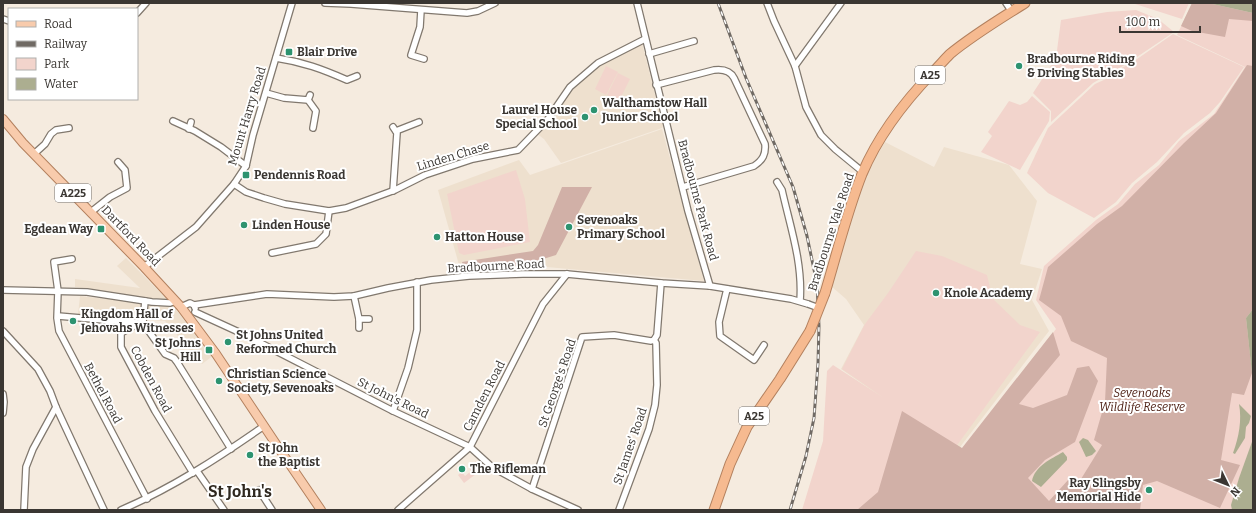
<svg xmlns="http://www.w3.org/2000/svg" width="1256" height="513" font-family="Bitter,serif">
  <rect width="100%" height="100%" fill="#f5ebdf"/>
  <!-- built -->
  <g fill="#eee0ce">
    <polygon points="642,43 663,126 662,128 561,163 544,139 536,133 571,87 599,65"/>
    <polygon points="662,129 704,281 524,265 461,272 438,190 519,160 530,175"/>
    <polygon points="885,142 934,167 944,147 1009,165 1037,201 1020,264 1042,269 1032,300 1049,331 957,451 902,411 841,369 864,325 846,299 831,286 851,219 854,206 868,171"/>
    <polygon points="126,258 169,301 75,287 75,279 140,288 117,266"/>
    <polygon points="80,296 178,307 214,355 202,364 165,321 78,315"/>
  </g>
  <!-- green -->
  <g fill="#f2d4cc">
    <polygon points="1132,3 1189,3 1182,19"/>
    <polygon points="1192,3 1253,3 1253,510 802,510 823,441 827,371 833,365 884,398 842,369 865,324 888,293 916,251 942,256 987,275 993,299 1020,325 1040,332 955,448 958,455 1056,329 1036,300 1044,266 1096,220 1118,204 1135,184 1159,165 1179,141 1214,114 1245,67 1177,35"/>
    <polygon points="1136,10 1158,19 1174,32 1128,63 1093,83 1051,122 1051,111 1033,93 1056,58 1061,20 1107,12"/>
    <polygon points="1173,34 1244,67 1220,102 1210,113 1184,133 1157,162 1132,183 1116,202 1094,218 1048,193 1027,173 1048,128 1095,84 1106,79 1117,70 1130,64"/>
    <polygon points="606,66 618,72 606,95 595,89"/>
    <polygon points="618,73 630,79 619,101 607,95"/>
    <polygon points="1032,96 1050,112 1049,121 1020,170 981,152 992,136 988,132 1009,101 1020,105 1027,102"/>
    <polygon points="516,170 525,199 530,242 464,255 459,253 447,194"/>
    <polygon points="476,461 484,468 464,483 458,475 462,472 465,476 471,471 469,468"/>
  </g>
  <!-- forest -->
  <g fill="#d1b0a7">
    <polygon points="1192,3 1208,3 1253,13 1253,21 1229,19 1225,37 1192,31 1181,26"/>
    <polygon points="1247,65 1253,66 1253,309 1246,318 1252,373 1244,395 1232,393 1221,460 1240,465 1220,508 1157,481 1143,485 1140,510 857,510 878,492 902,411 962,448 1053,332 1060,355 1019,404 1033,408 1067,395 1077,368 1089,366 1098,381 1075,442 1045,460 1028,478 1049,501 1069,479 1081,479 1102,445 1094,440 1105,402 1107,358 1071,341 1061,316 1039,300 1048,267 1097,224 1122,206 1184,143 1216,113"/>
    <polygon points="562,187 592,187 556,255 524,265 465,272 462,262 533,251 538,245"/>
  </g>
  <!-- water -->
  <g fill="#acae90">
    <polygon points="1208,3 1253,3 1253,13"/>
    <polygon points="1253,309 1253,383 1246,318"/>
    <path d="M1239,404l12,12 -2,7 -3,4 -1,11 -10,16 -2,-1c6,-16 9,-33 6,-49z"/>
    <polygon points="1083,438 1088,440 1096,451 1092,455 1086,457 1079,442"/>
    <polygon points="1253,439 1253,510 1232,510 1231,505 1239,478"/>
    <path d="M1063,452l4,5v3l-26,27 -9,-6c3,-15 19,-22 31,-29z"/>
  </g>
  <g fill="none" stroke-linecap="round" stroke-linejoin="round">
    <defs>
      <g id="minor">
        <polyline points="325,3 351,4 467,13 478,11 495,3"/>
        <polyline points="637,3 688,211 710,286"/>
        <polyline points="767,3 774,21 795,66 806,107 821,135 835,149 863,172"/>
        <polyline points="1006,3 1012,12"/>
        <polyline points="421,10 420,27 411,55 424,59"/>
        <polyline points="137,13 146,3"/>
        <polyline points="3,19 9,21"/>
        <polyline points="649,54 694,41"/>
        <path d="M276,58c27,4 46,11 71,22l10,-4"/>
        <polyline points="795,66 841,3"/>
        <path d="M656,85l58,-15c8,-1 16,0 20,8l31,66c1,10 -2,16 -11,22l-71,21"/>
        <polyline points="266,93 284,98 308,100 316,111 313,128"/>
        <polyline points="308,100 310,95"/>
        <polyline points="173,121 195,131 221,147 246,166"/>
        <polyline points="189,129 191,122"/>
        <polyline points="396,131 419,122"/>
        <polyline points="34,154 45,144 51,134 56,130 69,128"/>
        <path d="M777,182l5,8c8,36 21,73 18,111"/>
        <polyline points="234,184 246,192 264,198 285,204 329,211 346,208 395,190 425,175 473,159 518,150 548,119 570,87 598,63 645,39"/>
        <polyline points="393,191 397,133 393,127"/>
        <polyline points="91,212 110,197 127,188 125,170 118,162"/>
        <polyline points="272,253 316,244 326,234 329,211"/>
        <polyline points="72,259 54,262 58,291 57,318 59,331 147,499"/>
        <polyline points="144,267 196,227 234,184 246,166 253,135 292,3"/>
        <polyline points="727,289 719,322 720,336 754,360 764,345"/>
        <polyline points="3,290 87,292 152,302 170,303 175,301"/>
        <polyline points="354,296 359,319 359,328"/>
        <polyline points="145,301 143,322 139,323 121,333 121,347 155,411 193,473"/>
        <polyline points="194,305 267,294 334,297 354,296 388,288 431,280 469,276 523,274 567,274 661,283 710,286 791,299 808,304"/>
        <polyline points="181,307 190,303 194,305 195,308"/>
        <polyline points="195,312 243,334 393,411 470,447 492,467 532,489 578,510"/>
        <polyline points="58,316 139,323"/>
        <polyline points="359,319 369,319"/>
        <polyline points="143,322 145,326 165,354 174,358 177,362 231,449"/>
        <polyline points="3,331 38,369 50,391 56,407 33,449 26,467 24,510"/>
        <polyline points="3,394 4,402 3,413"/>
        <polyline points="56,407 104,510"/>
        <polyline points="393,411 408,368 417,330 417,282"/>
        <polyline points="197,471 224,510"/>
        <polyline points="532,489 582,337 614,335 651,341 654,340 657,335 661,283"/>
        <polyline points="259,490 272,510"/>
        <path d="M121,510c51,-22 97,-52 143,-84"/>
        <polyline points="398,510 470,447 543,304 567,274"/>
        <polyline points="619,510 649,429 655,405 657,385 656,343 654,340"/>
      </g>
      <polyline id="primary" points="3,119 23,143 144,267 181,307 216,354 278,447 321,510"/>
      <g id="trunk">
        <path d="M825,293c12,-40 22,-81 37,-119 16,-38 43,-73 71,-102 6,-6 11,-12 17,-18 23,-19 50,-35 75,-51"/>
        <polyline points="714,510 730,464 747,427 780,379 810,331"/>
      </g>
    </defs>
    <!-- minor casing -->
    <use href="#minor" stroke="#81786e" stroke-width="8"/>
    <!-- primary casing -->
    <use href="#primary" stroke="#b3805e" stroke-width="10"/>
    <!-- trunk casing -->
    <use href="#trunk" stroke="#b3805e" stroke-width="11"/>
    <!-- minor -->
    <use href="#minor" stroke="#fff" stroke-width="5.5"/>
    <!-- primary -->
    <use href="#primary" stroke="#f8cbac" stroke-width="8"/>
    <!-- trunk -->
    <use href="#trunk" stroke="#f6ba90" stroke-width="9"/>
    <defs>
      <polyline id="rail" points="718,3 746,78 793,187 807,236 817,284 819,326 818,363 814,418 806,456 790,510"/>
    </defs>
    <!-- rail casing -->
    <use href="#rail" stroke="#706a64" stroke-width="3"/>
    <!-- rail -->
    <use href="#rail" stroke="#fff" stroke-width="1.5" stroke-dasharray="4.5" stroke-linecap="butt"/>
    <defs>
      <polyline id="minor-bridge" points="808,304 819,308"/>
      <polyline id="trunk-bridge" points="810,331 825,293"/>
    </defs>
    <!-- minor-bridge casing -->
    <use href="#minor-bridge" stroke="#81786e" stroke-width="8" stroke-linecap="butt"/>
    <!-- trunk-bridge casing -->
    <use href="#trunk-bridge" stroke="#b3805e" stroke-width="11" stroke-linecap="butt"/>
    <!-- minor-bridge -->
    <use href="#minor-bridge" stroke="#fff" stroke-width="5.5"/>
    <!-- trunk-bridge -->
    <use href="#trunk-bridge" stroke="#f6ba90" stroke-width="9"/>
  </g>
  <!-- markers -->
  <g fill="#2d9370" stroke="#fff" stroke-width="1.5">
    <rect x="285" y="48" width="8" height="8" rx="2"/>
    <circle cx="1019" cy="66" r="4"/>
    <circle cx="594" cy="110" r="4"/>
    <circle cx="585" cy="117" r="4"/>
    <rect x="242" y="171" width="8" height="8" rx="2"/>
    <circle cx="244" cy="225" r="4"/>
    <circle cx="569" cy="227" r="4"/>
    <rect x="97" y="225" width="8" height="8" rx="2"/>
    <circle cx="437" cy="237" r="4"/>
    <circle cx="936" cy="293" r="4"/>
    <circle cx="73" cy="321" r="4"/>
    <circle cx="228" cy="342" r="4"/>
    <rect x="205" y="346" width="8" height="8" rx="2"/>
    <circle cx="219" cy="381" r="4"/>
    <circle cx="250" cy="455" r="4"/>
    <circle cx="462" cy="469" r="4"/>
    <circle cx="1149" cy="490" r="4"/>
  </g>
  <g text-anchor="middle" stroke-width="4" stroke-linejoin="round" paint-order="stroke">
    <!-- shield labels -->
    <g fill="#fff" stroke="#757270" stroke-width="1">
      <rect x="915" y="66" width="30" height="18" rx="3"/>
      <rect x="55" y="184" width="36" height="18" rx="3"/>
      <rect x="739" y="407" width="30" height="18" rx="3"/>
    </g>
    <g font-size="11" font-weight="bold" fill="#3a3632">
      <text x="930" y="79">A25</text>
      <text x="73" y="197">A225</text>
      <text x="754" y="420">A25</text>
    </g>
    <!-- poi labels -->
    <g font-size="12" font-weight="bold" fill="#3a3632" stroke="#fff" text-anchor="start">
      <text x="297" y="56">Blair Drive</text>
      <text x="1027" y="63">Bradbourne Riding<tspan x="1027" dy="14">&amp; Driving Stables</tspan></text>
      <text x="602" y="107">Walthamstow Hall<tspan x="602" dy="14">Junior School</tspan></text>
      <text x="577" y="114" text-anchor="end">Laurel House<tspan x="577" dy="14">Special School</tspan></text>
      <text x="254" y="179">Pendennis Road</text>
      <text x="577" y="224">Sevenoaks<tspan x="577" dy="14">Primary School</tspan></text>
      <text x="252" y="229">Linden House</text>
      <text x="93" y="233" text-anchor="end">Egdean Way</text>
      <text x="445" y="241">Hatton House</text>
      <text x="944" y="297">Knole Academy</text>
      <text x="81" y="318">Kingdom Hall of<tspan x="81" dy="14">Jehovahs Witnesses</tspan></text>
      <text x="236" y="339">St Johns United<tspan x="236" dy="14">Reformed Church</tspan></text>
      <text x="201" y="347" text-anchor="end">St Johns<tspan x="201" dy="14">Hill</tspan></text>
      <text x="227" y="378">Christian Science<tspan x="227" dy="14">Society, Sevenoaks</tspan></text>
      <text x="258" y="452">St John<tspan x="258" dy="14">the Baptist</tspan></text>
      <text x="470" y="473">The Rifleman</text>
      <text x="1141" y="487" text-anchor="end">Ray Slingsby<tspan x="1141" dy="14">Memorial Hide</tspan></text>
    </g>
    <!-- street labels -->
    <g font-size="12" fill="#3a3632" stroke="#fff">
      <text transform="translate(247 116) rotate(-73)" y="4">Mount Harry Road</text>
      <text transform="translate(453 156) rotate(-17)" y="4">Linden Chase</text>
      <text transform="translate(698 200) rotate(75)" y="4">Bradbourne Park Road</text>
      <text transform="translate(831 232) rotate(-72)" y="4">Bradbourne Vale Road</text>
      <text transform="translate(131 236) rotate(46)" y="4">Dartford Road</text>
      <text transform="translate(496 266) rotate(-3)" y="4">Bradbourne Road</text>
      <text transform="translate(151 379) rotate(62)" y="4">Cobden Road</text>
      <text transform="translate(557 383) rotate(-71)" y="4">St George's Road</text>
      <text transform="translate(103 393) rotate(62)" y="4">Bethel Road</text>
      <text transform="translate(484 396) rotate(-63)" y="4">Camden Road</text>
      <text transform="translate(393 398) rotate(26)" y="4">St John's Road</text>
      <text transform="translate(630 446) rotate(-71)" y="4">St James' Road</text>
    </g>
    <!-- park labels -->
    <g font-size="12" font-style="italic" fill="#4e2115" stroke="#fff">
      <text x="1142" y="397">Sevenoaks<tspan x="1142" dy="14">Wildlife Reserve</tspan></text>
    </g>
    <!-- district labels -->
    <g font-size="16" font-weight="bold" fill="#2f281f" stroke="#fff">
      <text x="240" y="497">St John's</text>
    </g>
  </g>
  <!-- border -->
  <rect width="1256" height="513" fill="none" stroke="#3a3632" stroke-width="8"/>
  <!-- legend -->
  <rect x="8" y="8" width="130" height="92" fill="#ffffff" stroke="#b0afad"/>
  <rect x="16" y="21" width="20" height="6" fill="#f8cbac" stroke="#b0afad"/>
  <text x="44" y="28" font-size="12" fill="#3a3632">Road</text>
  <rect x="16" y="41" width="20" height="6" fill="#706a64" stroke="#b0afad"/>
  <text x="44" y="48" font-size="12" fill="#3a3632">Railway</text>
  <rect x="16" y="58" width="20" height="12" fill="#f2d4cc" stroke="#b0afad"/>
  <text x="44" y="68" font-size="12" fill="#3a3632">Park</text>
  <rect x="16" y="78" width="20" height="12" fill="#acae90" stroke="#b0afad"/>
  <text x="44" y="88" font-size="12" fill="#3a3632">Water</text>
  <!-- north arrow -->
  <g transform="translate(1228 485) rotate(133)" stroke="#ffffff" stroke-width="3" paint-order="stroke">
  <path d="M0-3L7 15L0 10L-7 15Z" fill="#3a3632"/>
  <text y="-6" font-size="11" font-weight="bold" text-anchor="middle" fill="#3a3632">N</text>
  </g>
  <!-- scale -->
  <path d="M1120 26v6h80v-6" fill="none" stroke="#3a3632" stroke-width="2"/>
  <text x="1126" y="26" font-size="12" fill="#3a3632" stroke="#ffffff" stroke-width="3" paint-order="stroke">100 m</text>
</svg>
